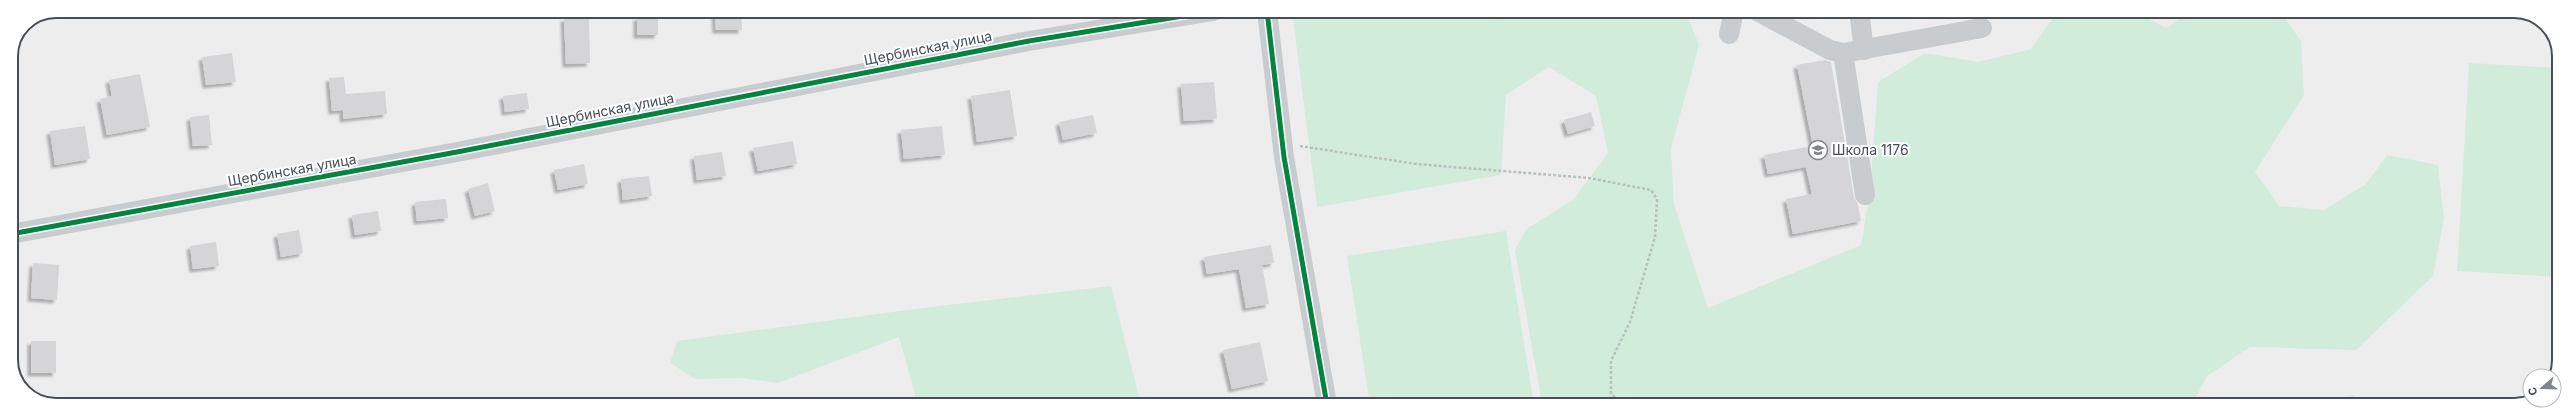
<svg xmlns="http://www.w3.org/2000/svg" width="2570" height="416" font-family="Inter,sans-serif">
  <defs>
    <filter id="shadow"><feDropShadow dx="-3.5" dy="3.5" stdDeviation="1" flood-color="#0004"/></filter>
  </defs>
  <rect width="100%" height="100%" fill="#eeeded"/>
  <!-- green -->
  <g fill="#d2ecdc">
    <polygon points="1292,11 1472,11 1490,20 1544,15 1547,11 1686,11 1699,45 1671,149 1674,204 1708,308 1861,245 1870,192 1878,82 1925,53 1978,62 2031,49 2058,11 2134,11 2166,28 2190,11 2280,11 2301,41 2304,95 2255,172 2279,206 2324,210 2366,184 2387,155 2438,165 2444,219 2433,276 2356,350 2250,347 2207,376 2192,405 1542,405 1515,250 1526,229 1573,200 1608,153 1596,96 1549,67 1506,95 1501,175 1317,207"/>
    <polygon points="2469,63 2559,68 2559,277 2457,271"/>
    <polygon points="1506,231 1534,405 1370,405 1347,256"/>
    <polygon points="1111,286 1141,405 914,405 915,394 899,337 778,383 742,378 695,379 670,363 677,341 922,308"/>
    <polygon points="2354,395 2357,405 2319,405"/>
  </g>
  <!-- building -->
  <g fill="#d5d5d7" filter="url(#shadow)">
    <polygon points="715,11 741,11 742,30 716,30"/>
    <rect x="637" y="17" width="21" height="18"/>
    <polygon points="564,18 589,18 590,63 566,64"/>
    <polygon points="232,53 236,82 206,85 202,57"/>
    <polygon points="1825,60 1831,62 1854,197 1858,204 1861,221 1793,234 1786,199 1812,194 1806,167 1768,174 1764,155 1813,146 1797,65"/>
    <polygon points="140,74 150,127 107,135 100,99 112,96 109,80"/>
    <polygon points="344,77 346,94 385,91 387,114 343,119 343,110 332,111 329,78"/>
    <polygon points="1214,82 1217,119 1184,121 1181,84"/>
    <polygon points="1010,90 1017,136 977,142 971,96"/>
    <polygon points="527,93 529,109 505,112 503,96"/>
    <polygon points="1591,112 1595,126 1568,134 1564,120"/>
    <polygon points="209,115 212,145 193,146 190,117"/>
    <polygon points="1093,115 1097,133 1063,140 1059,122"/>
    <polygon points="85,126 90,159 55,165 50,131"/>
    <polygon points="942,126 945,155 904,159 901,130"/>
    <polygon points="793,141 797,164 758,171 753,148"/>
    <polygon points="722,152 726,176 697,180 694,156"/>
    <polygon points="584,164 588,184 558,190 554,170"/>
    <polygon points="649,176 652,196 623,200 621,179"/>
    <polygon points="488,183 495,211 475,216 468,189"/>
    <polygon points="446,199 448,218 417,221 415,202"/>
    <polygon points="378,211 381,231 355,235 352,215"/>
    <polygon points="299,230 303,253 281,257 277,234"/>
    <polygon points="216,242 219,266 193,269 190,246"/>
    <polygon points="1271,245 1274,263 1262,265 1269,304 1246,308 1239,269 1207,274 1204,257"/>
    <polygon points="33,263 59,265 57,300 31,298"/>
    <rect x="31" y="341" width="25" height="32"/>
    <polygon points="1260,342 1268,381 1232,389 1223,350"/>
  </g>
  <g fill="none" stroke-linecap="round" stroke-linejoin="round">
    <!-- path -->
    <polyline stroke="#b8c2bf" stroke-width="2.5" stroke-dasharray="3 2" stroke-linecap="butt" points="1300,146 1416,164 1589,178 1651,190 1657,199 1655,237 1630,322 1611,361 1611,394 1625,405"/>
    <!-- minor -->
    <g stroke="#c9ccce" stroke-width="20">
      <polyline points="1267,11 1284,157 1327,405"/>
      <polyline points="1757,11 1830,50 1843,53 1982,28"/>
      <polyline points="1859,11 1864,50"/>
      <polyline points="1729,34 1734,11"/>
      <polyline points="1843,53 1865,195"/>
      <polyline points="11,234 457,152 1029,41 1214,11"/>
    </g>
    <defs>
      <g id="cycleway">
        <polyline points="1267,11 1284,157 1327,405"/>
        <polyline points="11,234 457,152 1029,41 1214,11"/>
      </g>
    </defs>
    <!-- cycleway casing -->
    <use href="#cycleway" stroke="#fff" stroke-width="8"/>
    <!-- cycleway -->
    <use href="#cycleway" stroke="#00873e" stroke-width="5"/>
  </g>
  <!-- icons -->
  <defs>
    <symbol id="school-ring" viewBox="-11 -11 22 22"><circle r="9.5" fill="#fff" stroke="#81868c" stroke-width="1.5"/><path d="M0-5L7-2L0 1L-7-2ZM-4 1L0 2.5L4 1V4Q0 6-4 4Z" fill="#81868c"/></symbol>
  </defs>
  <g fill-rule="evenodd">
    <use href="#school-ring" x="1807" y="139" width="22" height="22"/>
  </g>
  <g text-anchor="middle" stroke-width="4" stroke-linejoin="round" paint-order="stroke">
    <!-- street labels -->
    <g font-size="14" fill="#464f58" stroke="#fff">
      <text transform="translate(928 48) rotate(-11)" y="5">Щербинская улица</text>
      <text transform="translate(610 110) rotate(-11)" y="5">Щербинская улица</text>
      <text transform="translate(292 170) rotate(-10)" y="5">Щербинская улица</text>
    </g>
    <!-- poi labels -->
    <g font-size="14" fill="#464f58" stroke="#fff" text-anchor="start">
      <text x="1832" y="155">Школа 1176</text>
    </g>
  </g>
  <!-- crop -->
  <path d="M0 0H2570V416H0ZM56 18H2514A38 38 0 0 1 2552 56V360A38 38 0 0 1 2514 398H56A38 38 0 0 1 18 360V56A38 38 0 0 1 56 18Z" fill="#fff" fill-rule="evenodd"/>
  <path fill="none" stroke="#464f58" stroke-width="2" d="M56 18H2514A38 38 0 0 1 2552 56V360A38 38 0 0 1 2514 398H56A38 38 0 0 1 18 360V56A38 38 0 0 1 56 18Z"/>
  <!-- north arrow -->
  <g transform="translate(2542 388) rotate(250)"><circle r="19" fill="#ffffff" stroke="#b5b9bc"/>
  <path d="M0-3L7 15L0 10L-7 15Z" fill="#81868c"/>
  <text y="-6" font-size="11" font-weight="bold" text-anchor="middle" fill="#464f58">С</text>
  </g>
</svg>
